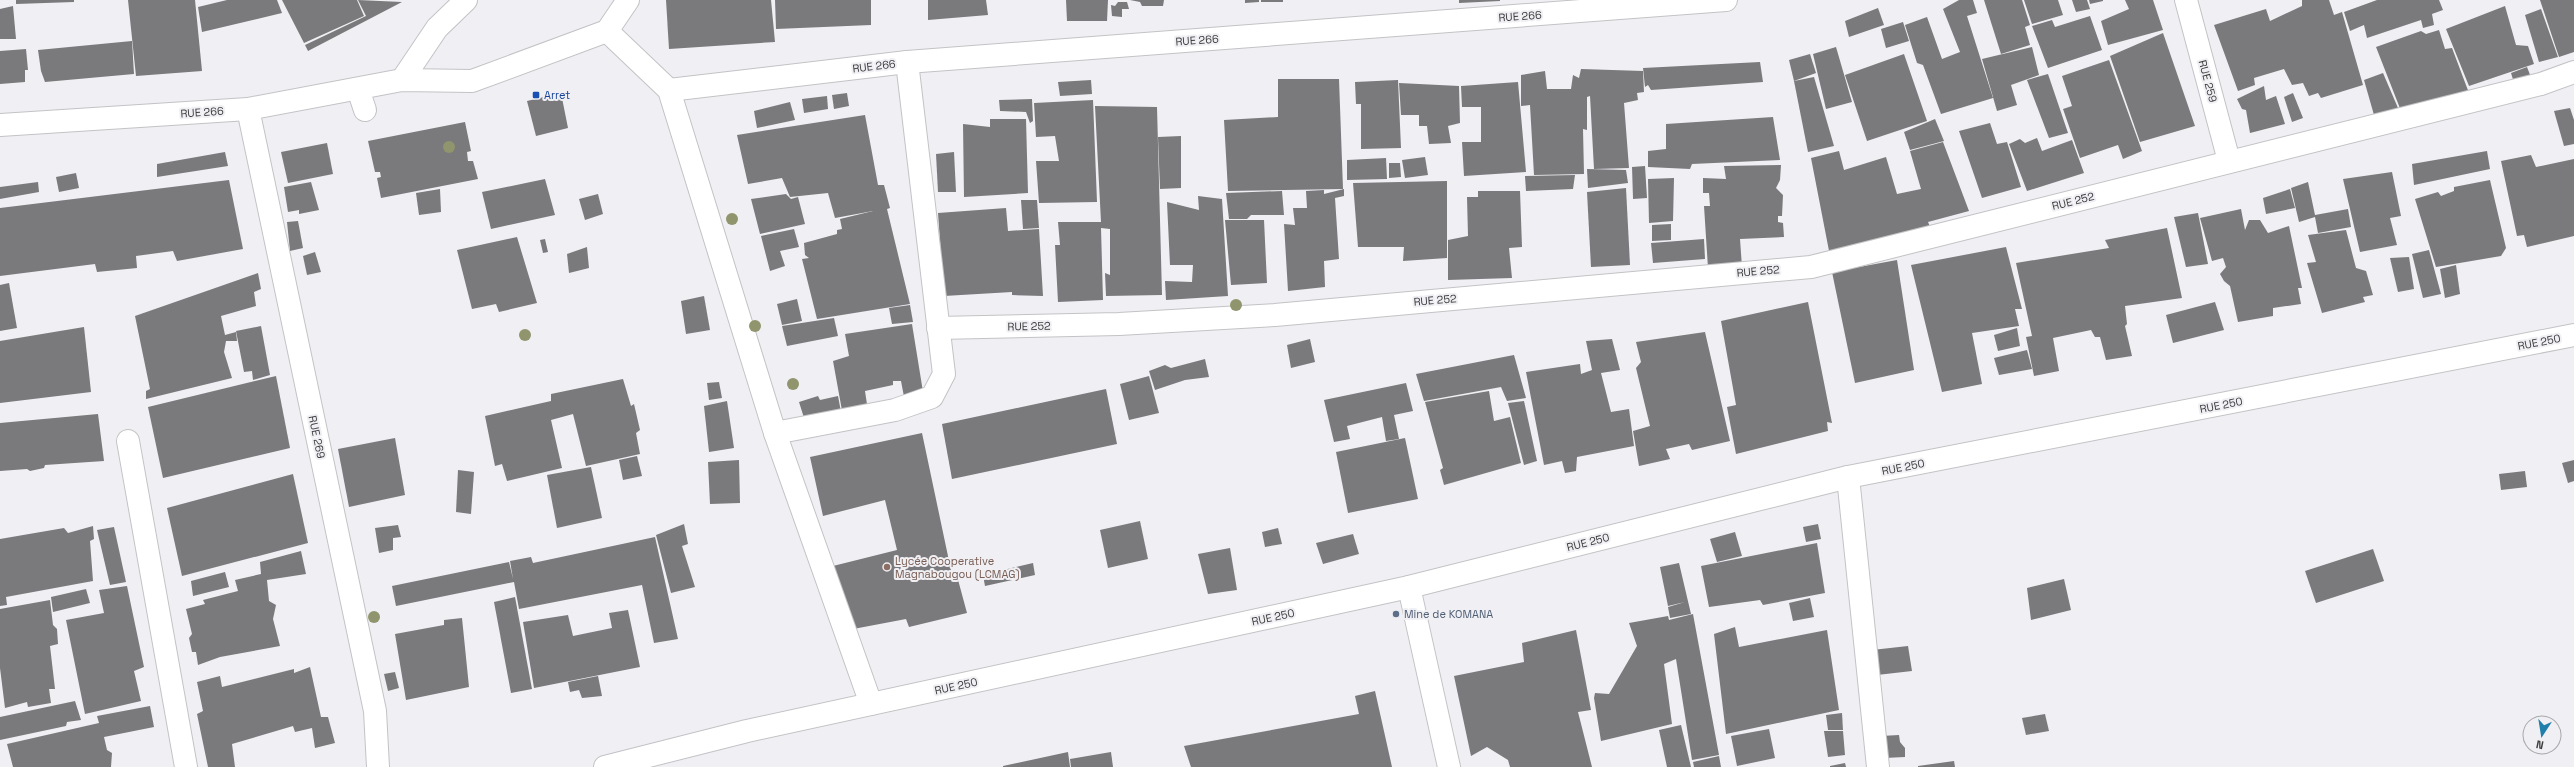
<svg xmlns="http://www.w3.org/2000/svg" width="2574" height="767" font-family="'Space Grotesk',sans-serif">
  <rect width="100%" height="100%" fill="#f0eff3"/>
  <!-- building -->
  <g fill="#7a797c">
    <polygon points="16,0 74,0 74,2 16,4"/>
    <polygon points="128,0 195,0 202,71 136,76"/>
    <polygon points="227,0 277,0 282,13 202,32 198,7"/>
    <polygon points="282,0 357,0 364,16 304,43"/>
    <polygon points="358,0 402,2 308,51 305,45 366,16"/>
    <polygon points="666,0 771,0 775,42 669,49"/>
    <polygon points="775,0 871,0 871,25 776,29"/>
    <polygon points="928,0 986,0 988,15 928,20"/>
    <polygon points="1066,0 1108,0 1107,21 1067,21"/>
    <polygon points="1130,0 1164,0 1163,6 1142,6 1140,2"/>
    <polygon points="1245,0 1259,0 1259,2 1245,3"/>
    <rect x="1261" y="0" width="22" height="2"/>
    <polygon points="1459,0 1500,0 1500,1 1459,3"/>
    <polygon points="1959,0 1973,0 1977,13 1967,16 1993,98 1941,114 1923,65 1917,63 1905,25 1927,17 1942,59 1960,52 1943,9"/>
    <polygon points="1984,0 2022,0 2030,25 2025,27 2030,45 2001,54"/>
    <polygon points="2024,0 2058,0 2063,15 2032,24"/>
    <polygon points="2072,0 2087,0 2090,9 2076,12"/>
    <polygon points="2089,0 2103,0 2103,1 2090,4"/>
    <polygon points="2125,0 2153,0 2163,30 2108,45 2101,21 2129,9"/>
    <polygon points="2302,0 2329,0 2334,15 2342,12 2363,85 2321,98 2318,93 2309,96 2303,83 2292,85 2284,69 2254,78 2255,85 2238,91 2214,25 2266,9 2270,21 2302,6"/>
    <polygon points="2377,0 2439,0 2443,10 2432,14 2434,25 2423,28 2421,20 2367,38 2364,25 2350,31 2344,12"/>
    <polygon points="2540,0 2574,0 2574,52 2559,57"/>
    <polygon points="1118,2 1127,2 1129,9 1122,9 1122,17 1112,16 1111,5 1115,6"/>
    <polygon points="13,6 16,39 0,39 0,9"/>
    <polygon points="2505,6 2516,45 2528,46 2534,64 2469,86 2446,29"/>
    <polygon points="1878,8 1884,25 1849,37 1845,21"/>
    <polygon points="2541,9 2558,57 2539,62 2525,15"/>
    <polygon points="2090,16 2102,50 2048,68 2032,26 2052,20 2055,27"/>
    <polygon points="1903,22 1909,41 1886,48 1881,29"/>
    <polygon points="2439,30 2445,49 2452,48 2469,93 2403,116 2376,47 2421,31 2426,34"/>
    <polygon points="2163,33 2195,126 2140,142 2110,56"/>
    <polygon points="132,41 134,74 45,82 41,71 38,50"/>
    <polygon points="1836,47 1852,102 1826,109 1813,54"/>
    <polygon points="2032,47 2039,75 2011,85 2017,105 1997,111 1982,59"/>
    <polygon points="26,49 28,70 25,70 25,82 0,84 0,51"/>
    <polygon points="1810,54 1816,73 1794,81 1789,60"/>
    <polygon points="1904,54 1927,121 1867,141 1845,75"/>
    <polygon points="2109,60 2142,151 2123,159 2118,145 2080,158 2063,109 2072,106 2062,76"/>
    <polygon points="1760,62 1763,82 1651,90 1648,85 1645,87 1643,68"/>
    <polygon points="2527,67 2532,80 2515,86 2511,73"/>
    <polygon points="1581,69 1643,71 1644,92 1637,93 1638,100 1624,103 1629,168 1594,169 1590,96 1587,97 1587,130 1583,129 1584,174 1534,175 1530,105 1521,106 1521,75 1545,71 1547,89 1571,89 1573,75 1579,78"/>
    <polygon points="2383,73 2401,115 2376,122 2364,80"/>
    <polygon points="2048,74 2068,133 2049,138 2027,80"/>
    <polygon points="1814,77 1834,146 1808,152 1794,81"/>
    <polygon points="1278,79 1339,79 1343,189 1228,191 1224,120 1278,117"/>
    <polygon points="1091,80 1092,94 1060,96 1058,82"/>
    <polygon points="1398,80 1401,148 1361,149 1361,104 1356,104 1355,82"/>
    <polygon points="1518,82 1526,172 1464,176 1462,142 1481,142 1481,107 1462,107 1461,86"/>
    <polygon points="1399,83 1459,86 1460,123 1448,126 1451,143 1429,144 1427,126 1419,126 1419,115 1401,115"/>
    <polygon points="2264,86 2266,100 2276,96 2285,124 2250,133 2246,110 2242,109 2237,99"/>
    <polygon points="561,93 568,128 536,136 527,101"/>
    <polygon points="847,93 849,106 834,109 832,95"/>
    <polygon points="2293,93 2303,118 2292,122 2284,97"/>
    <polygon points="827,96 828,109 804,113 802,99"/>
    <polygon points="1032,99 1033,121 1030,123 1026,112 1000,111 999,100"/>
    <polygon points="1093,100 1097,202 1039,203 1036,161 1059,161 1055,136 1036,137 1034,103"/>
    <polygon points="790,102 795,120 757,128 754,111"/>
    <polygon points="1095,106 1157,107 1162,295 1106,296 1105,273 1110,275 1110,229 1101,228 1103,300 1058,302 1055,245 1060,245 1058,222 1101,222"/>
    <polygon points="2570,108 2574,120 2574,144 2564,146 2554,111"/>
    <polygon points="865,115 878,185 884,185 890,208 887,209 910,304 817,319 802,259 809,258 805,255 804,243 837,234 837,230 842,229 840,219 873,211 835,218 828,193 790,197 782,178 748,184 737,135"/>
    <polygon points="1773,117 1780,160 1692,164 1690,169 1648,167 1648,151 1666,149 1666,124"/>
    <polygon points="990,119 1026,119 1028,193 964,197 963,124 990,127"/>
    <polygon points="1935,119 1944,141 1910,150 1904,132"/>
    <polygon points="465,122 471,151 467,152 468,161 473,161 478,179 381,198 377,178 381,177 380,172 375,172 368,141"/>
    <polygon points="1990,123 1997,144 2007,142 2021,187 1982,198 1959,131"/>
    <polygon points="1181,136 1181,188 1160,189 1158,137"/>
    <polygon points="2037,138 2042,151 2072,140 2084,173 2027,191 2009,144 2020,139 2025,143"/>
    <polygon points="1943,142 1969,211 1928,222 1931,229 1830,256 1811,158 1839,151 1844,170 1886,157 1897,194 1921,189 1910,151"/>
    <polygon points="327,143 333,174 288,183 281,152"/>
    <polygon points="2487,151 2490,169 2414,185 2412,164"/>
    <polygon points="225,152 228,166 157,177 157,164"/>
    <polygon points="954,152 956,192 938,192 936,154"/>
    <polygon points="2531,155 2536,167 2574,159 2574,236 2527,247 2524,235 2517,236 2501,161"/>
    <polygon points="1425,157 1428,175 1405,178 1402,160"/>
    <polygon points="1386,158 1387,179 1347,180 1347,160"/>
    <polygon points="1389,163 1400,163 1401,177 1389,178"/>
    <polygon points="1781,165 1780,180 1776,188 1783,195 1782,216 1778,216 1778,222 1783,223 1784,237 1740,239 1742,267 1708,268 1704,206 1710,206 1709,193 1703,193 1703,178 1726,179 1724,166"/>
    <polygon points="1645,166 1647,198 1633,199 1632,167"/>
    <polygon points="1587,169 1626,170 1628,183 1588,188"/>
    <polygon points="2392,172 2401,216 2390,218 2397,245 2360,252 2343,179"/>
    <polygon points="76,173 79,188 59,192 56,177"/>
    <polygon points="1575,175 1573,189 1526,191 1525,176"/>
    <polygon points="1674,178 1673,221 1649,223 1648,179"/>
    <polygon points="545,179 555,215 491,229 482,192"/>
    <polygon points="229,180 243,249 177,261 173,251 136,256 137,268 97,272 95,264 0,276 0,208"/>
    <polygon points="2490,180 2506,248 2501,256 2436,267 2415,199 2438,192 2441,196 2454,191 2454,187"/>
    <polygon points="1447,181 1447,258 1403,261 1404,247 1358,247 1353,183"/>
    <polygon points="38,182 39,192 0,199 0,187"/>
    <polygon points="311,182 319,210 299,214 299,210 288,212 284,187"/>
    <polygon points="2308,182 2315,215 2348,209 2351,227 2318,233 2315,217 2299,222 2291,188"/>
    <polygon points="1626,188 1630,265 1591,267 1587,192"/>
    <polygon points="440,189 441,212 419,215 416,193"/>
    <polygon points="1344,189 1344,196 1335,198 1339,259 1324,261 1325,287 1288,291 1284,224 1295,225 1293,208 1307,208 1306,191 1324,190 1324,194"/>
    <polygon points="2290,189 2295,208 2266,214 2263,198"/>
    <polygon points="1282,191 1284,215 1251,215 1247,219 1229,219 1226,193"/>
    <polygon points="1478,191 1520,191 1522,247 1509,248 1512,278 1448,280 1448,240 1468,236 1467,197 1478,197"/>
    <polygon points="598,194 603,214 585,220 579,199"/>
    <polygon points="786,194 791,199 798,197 805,224 760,234 751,199"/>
    <polygon points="1198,196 1222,199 1228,296 1166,300 1165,281 1192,282 1193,265 1170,265 1167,202 1199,210"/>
    <polygon points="1021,200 1037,200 1039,228 1023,229"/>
    <polygon points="1006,208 1008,231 1039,229 1043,296 1012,295 1012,292 944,296 938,213"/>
    <polygon points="2241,209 2245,230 2249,220 2260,220 2268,233 2289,226 2302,288 2298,288 2301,304 2273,308 2273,316 2238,322 2230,286 2224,281 2220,274 2226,267 2223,258 2212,261 2200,218"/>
    <polygon points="2198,213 2208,264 2186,267 2174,217"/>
    <polygon points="1225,220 1264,220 1267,283 1231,285"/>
    <polygon points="298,221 303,248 290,251 287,222"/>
    <polygon points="1671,224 1671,240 1652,241 1652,225"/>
    <polygon points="2167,228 2182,298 2125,306 2127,324 2125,326 2132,356 2106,360 2100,337 2095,337 2091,330 2053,338 2059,371 2034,376 2026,337 2032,336 2016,263 2109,248 2105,240"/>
    <polygon points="794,229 799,247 780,251 785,266 770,271 761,236"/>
    <polygon points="2346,230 2356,268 2366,271 2373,295 2363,297 2365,302 2322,313 2307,263 2316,262 2308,235"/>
    <polygon points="517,237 537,303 499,312 496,304 472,309 457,250"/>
    <polygon points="545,239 548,252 543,253 540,240"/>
    <polygon points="1704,239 1705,259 1653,263 1651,243"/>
    <polygon points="587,247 589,268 569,273 567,254"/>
    <polygon points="2006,247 2022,309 2015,309 2019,326 1972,333 1982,384 1942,392 1911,265"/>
    <polygon points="2429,250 2441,294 2423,298 2412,254"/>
    <polygon points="315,252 321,272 307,275 303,256"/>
    <polygon points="2409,257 2414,289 2398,292 2390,258"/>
    <polygon points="1897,260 1914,370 1855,383 1832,272"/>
    <polygon points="2456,265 2460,294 2445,298 2440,269"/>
    <polygon points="258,273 261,289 254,292 256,306 221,316 225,335 236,332 237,341 226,341 224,352 232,378 146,399 146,391 150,389 135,316"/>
    <polygon points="9,283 17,328 0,331 0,285"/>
    <polygon points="704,296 710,330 686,334 681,301"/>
    <polygon points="797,299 802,321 782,325 777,304"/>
    <polygon points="1808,302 1832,423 1827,422 1828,431 1736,454 1727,407 1736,405 1721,321"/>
    <polygon points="2215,302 2224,330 2173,343 2166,315"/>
    <polygon points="910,305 913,322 892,324 889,308"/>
    <polygon points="834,318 838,336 787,346 782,326"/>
    <polygon points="912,324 924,398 905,402 901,381 893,381 893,385 865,391 868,411 843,416 833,361 849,356 845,334"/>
    <polygon points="261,326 270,375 253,380 252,371 244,372 236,331"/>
    <polygon points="84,327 91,392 0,403 0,341"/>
    <polygon points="2017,328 2020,346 1998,351 1994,335"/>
    <polygon points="1705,332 1730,441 1692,450 1689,444 1666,449 1670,459 1639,466 1633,431 1650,426 1636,368 1641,362 1636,342"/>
    <polygon points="1310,339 1315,362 1291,368 1287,345"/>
    <polygon points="1612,339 1620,370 1601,373 1611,412 1629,409 1634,446 1577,457 1576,471 1565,473 1562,461 1544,465 1526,372 1580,364 1581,374 1592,370 1586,341"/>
    <polygon points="2027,350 2032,369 1999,375 1994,358"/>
    <polygon points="1514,355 1526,398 1507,401 1501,387 1424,401 1416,374"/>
    <polygon points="1205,359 1209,377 1185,380 1155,390 1149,371 1165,365 1171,368"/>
    <polygon points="276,376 290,448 163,478 148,407"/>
    <polygon points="1149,376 1159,413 1129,420 1120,384"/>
    <polygon points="623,379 631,406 634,404 640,430 636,433 640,454 586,466 573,414 551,420 562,468 507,481 502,464 495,466 485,416 551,401 551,394"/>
    <polygon points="719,382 722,398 709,400 707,383"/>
    <polygon points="1406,383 1413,411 1394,415 1399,439 1386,441 1382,417 1347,426 1350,439 1334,442 1324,400"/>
    <polygon points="1106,389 1117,444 952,479 942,424"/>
    <polygon points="1489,391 1494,421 1510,417 1521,463 1444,485 1440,470 1443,468 1425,402"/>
    <polygon points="818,396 820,400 838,396 841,412 805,421 799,402"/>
    <polygon points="727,401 734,448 709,452 704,406"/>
    <polygon points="1524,401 1537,461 1524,465 1508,403"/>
    <polygon points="98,414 104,461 45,465 44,468 30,471 27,469 0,471 0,423"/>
    <polygon points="922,433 952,575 957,576 967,613 909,627 906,619 848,630 833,566 897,550 885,500 823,516 810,457"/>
    <polygon points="395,438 405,495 349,507 338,449"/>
    <polygon points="1405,438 1418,499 1348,513 1336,452"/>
    <polygon points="637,456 642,476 623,480 619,460"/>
    <polygon points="739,460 740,503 710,504 708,462"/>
    <polygon points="2574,460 2574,481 2568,483 2562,463"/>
    <polygon points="591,467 602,518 557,528 547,475"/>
    <polygon points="458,470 474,472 471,514 456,512"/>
    <polygon points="2525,471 2527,487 2501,490 2499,474"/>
    <polygon points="293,474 308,543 182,576 167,508"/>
    <polygon points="1140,521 1148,559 1108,568 1100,530"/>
    <polygon points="684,524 688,544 682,546 695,587 671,593 656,535"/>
    <polygon points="1818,524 1821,539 1806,542 1803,527"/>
    <polygon points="398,525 401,537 393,538 393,550 379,553 375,528"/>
    <polygon points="93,526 94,539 90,541 93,581 6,597 7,605 0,606 0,539 64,528 68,533"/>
    <polygon points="114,527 126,582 110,585 97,530"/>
    <polygon points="1278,528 1282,544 1265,547 1262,532"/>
    <polygon points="1735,532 1742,556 1717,562 1710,539"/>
    <polygon points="1353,534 1359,554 1323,564 1316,543"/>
    <polygon points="655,537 678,639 654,643 642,585 519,609 514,582 396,606 392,586 509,562 513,579 510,561 531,557 533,563"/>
    <polygon points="1817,543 1825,593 1763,605 1760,600 1709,607 1701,566"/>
    <polygon points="1230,548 1237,590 1208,594 1198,554"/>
    <polygon points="2373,549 2384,581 2316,603 2305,571"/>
    <polygon points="301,551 306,574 267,580 269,601 276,605 273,619 280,646 220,657 198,665 196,652 192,652 189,638 192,634 186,609 205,604 203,600 238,591 235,580 261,574 260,562"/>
    <polygon points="1033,563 1035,575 985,586 983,575"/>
    <polygon points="1679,563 1691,614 1670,618 1668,607 1685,602 1668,606 1660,567"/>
    <polygon points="225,572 229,587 193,596 191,581"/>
    <polygon points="2064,579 2071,610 2031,620 2027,588"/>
    <polygon points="127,586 144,667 134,671 141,701 85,714 66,620 104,613 99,590"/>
    <polygon points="86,589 90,603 53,612 51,597"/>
    <polygon points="515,597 532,689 511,693 494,602"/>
    <polygon points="1810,598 1814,617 1793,621 1789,603"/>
    <polygon points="50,600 53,625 57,629 58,644 50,646 55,689 49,689 51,703 28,707 27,702 5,708 0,668 0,609"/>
    <polygon points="628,610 640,667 534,688 523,622 568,615 573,636 612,628 609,613"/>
    <polygon points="1693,614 1719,755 1692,760 1676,659 1664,664 1672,724 1601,741 1594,698 1595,693 1609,694 1637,646 1629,623 1668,616 1669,620"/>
    <polygon points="462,618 469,687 406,700 395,634 444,625 444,620"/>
    <polygon points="1735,627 1739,647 1827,630 1839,710 1726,734 1714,634"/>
    <polygon points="1576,630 1591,710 1578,712 1592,767 1510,767 1508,760 1487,747 1471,756 1454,676 1524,662 1522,643"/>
    <polygon points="1908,646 1912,671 1877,675 1872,650"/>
    <polygon points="310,667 321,717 328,717 335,743 315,748 312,728 295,732 293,726 232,744 235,767 208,767 197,714 203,711 197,682 220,676 222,687 294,669 294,673"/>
    <polygon points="395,672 399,688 388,691 384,674"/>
    <polygon points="598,676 602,696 582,698 579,690 570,692 568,682"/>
    <polygon points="1375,691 1392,767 1191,767 1184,746 1359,714 1355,696"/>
    <polygon points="75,701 81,720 67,722 66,726 0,740 0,717"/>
    <polygon points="150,706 154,727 104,737 107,750 112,753 111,767 13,767 7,744 99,723 97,716"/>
    <polygon points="1842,713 1843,730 1828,730 1826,715"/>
    <polygon points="2045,714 2049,731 2026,735 2022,718"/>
    <polygon points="1681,725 1691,767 1667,767 1659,730"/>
    <polygon points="1769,729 1775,758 1737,766 1731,736"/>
    <polygon points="1824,731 1843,731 1845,755 1828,757"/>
    <polygon points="1899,735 1900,742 1905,748 1905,757 1884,758 1881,736"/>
    <polygon points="1068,752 1070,767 1003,767 1003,766"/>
    <polygon points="1111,752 1113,767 1071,767 1070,759"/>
    <polygon points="1719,756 1721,767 1694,767 1693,762"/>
    <polygon points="1954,761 1955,767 1918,767 1918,766"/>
    <polygon points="1845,763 1846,767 1830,767 1830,766"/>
  </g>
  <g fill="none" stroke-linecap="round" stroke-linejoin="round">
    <defs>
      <g id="minor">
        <polyline points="2186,0 2229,161"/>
        <polyline points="607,31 669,90 775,433 871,704"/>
        <polyline points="358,89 365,110"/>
        <polyline points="669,90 907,62 1726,0"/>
        <polyline points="248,109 375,711 378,767"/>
        <polyline points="938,328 1119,324 1275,315 1811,267 2541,84 2574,72"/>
        <polyline points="775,433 895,410 932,397 944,374 907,62"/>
        <polyline points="128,441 186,767"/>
        <polyline points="1848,477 1878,767"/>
        <polyline points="1409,587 1449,767"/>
        <polyline points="605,767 747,731 1409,587 1848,477 2574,335"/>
      </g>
      <g id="major">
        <polyline points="402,80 437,28 466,0"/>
        <polyline points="0,125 248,109 402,80 472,81 607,31 628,0"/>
      </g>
    </defs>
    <!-- minor casing -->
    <use href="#minor" stroke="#c3c3c6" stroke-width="24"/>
    <!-- major casing -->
    <use href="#major" stroke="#c3c3c6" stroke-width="24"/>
    <!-- minor -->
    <use href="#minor" stroke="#fff" stroke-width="22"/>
    <!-- major -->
    <use href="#major" stroke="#fff" stroke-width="22"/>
  </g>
  <!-- trees -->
  <g fill="#91956d">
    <circle cx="449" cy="147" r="6"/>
    <circle cx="732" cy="219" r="6"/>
    <circle cx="1236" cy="305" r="6"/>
    <circle cx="755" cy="326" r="6"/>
    <circle cx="525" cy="335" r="6"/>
    <circle cx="793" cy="384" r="6"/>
    <circle cx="374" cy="617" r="6"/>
  </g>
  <!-- markers -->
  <rect fill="#1a4fb4" stroke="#f0eff3" stroke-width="1.5" x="532" y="91" width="8" height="8" rx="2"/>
  <circle fill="#8d6e63" stroke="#f0eff3" stroke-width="1.5" cx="887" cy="567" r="4"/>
  <circle fill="#5c6f8a" stroke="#f0eff3" stroke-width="1.5" cx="1396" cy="614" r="4"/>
  <g text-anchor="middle" stroke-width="4" stroke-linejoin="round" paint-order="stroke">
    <!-- street labels -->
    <g font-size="11" fill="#3c3c3d" stroke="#f0eff3">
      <text transform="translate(1520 16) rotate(-4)" y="4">RUE 266</text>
      <text transform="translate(1197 40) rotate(-4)" y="4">RUE 266</text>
      <text transform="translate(874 66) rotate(-7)" y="4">RUE 266</text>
      <text transform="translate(2208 81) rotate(75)" y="4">RUE 259</text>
      <text transform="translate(202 112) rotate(-4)" y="4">RUE 266</text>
      <text transform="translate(2073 201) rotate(-14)" y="4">RUE 252</text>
      <text transform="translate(1758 271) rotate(-5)" y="4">RUE 252</text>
      <text transform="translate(1435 300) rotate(-5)" y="4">RUE 252</text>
      <text transform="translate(1029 326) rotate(-1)" y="4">RUE 252</text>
      <text transform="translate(2539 342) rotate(-11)" y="4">RUE 250</text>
      <text transform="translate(2221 405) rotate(-11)" y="4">RUE 250</text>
      <text transform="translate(317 437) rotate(78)" y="4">RUE 269</text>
      <text transform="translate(1903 467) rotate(-11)" y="4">RUE 250</text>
      <text transform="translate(1588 542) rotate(-14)" y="4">RUE 250</text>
      <text transform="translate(1273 617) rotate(-12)" y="4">RUE 250</text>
      <text transform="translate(956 686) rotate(-12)" y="4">RUE 250</text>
    </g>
    <!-- transit labels -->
    <g font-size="11" fill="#164399" stroke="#f0eff3" text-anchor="start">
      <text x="544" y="99">Arret</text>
    </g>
    <!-- education labels -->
    <g font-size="11" fill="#785e54" stroke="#f0eff3" text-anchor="start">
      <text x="895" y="565">Lycée Cooperative<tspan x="895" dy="13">Magnabougou (LCMAG)</tspan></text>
    </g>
    <!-- service labels -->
    <g font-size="11" fill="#4e5e75" stroke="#f0eff3" text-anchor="start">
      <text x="1404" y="618">Mine de KOMANA</text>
    </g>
  </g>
  <!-- north arrow -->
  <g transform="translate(2542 735) rotate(192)"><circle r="19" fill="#f0eff3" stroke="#a8a7aa"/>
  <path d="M0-3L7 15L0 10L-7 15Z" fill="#207eab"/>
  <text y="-6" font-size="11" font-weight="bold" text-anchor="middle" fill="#3c3c3d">N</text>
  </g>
</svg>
